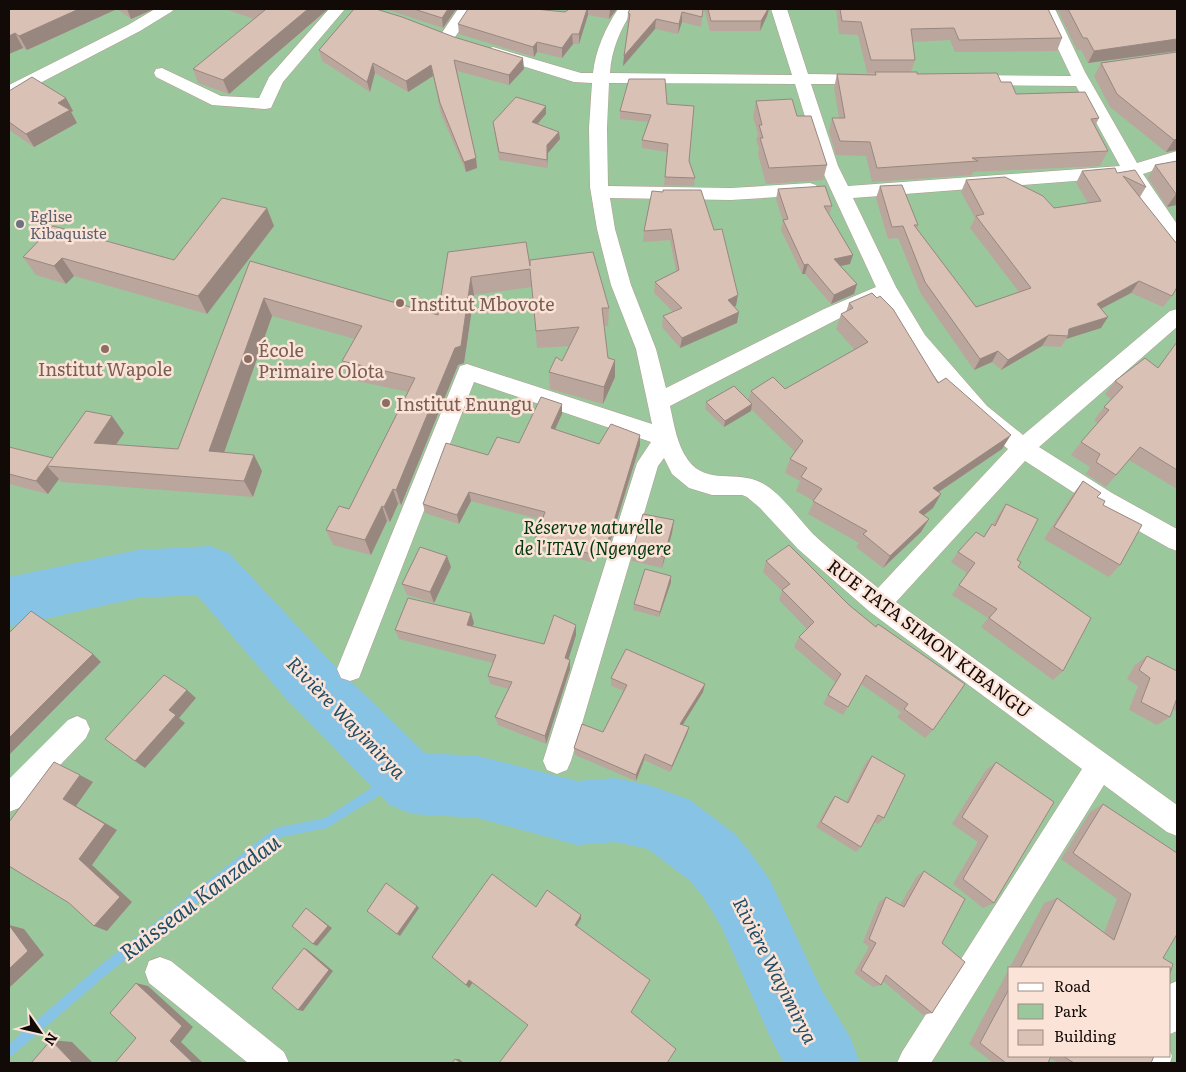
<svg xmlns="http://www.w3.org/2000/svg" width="1186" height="1072" font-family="Literata,serif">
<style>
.green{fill:#9bc79d;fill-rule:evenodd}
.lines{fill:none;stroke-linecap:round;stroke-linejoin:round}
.stream{fill:#86c3e4;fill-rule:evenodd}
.river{fill:#86c3e4;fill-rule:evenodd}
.street-casing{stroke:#b29b90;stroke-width:1}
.street{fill:#fff;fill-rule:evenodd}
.wall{fill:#bba69d}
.shaded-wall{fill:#98877f}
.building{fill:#d9c1b6;stroke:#98877f}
.worship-dot{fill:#6b7280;stroke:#fce3d7;stroke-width:2}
.education-dot{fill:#8d6e63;stroke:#fce3d7;stroke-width:2}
.labels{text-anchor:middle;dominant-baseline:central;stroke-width:5;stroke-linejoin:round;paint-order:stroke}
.far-worship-label{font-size:15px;fill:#5b616d;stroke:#fce3d7;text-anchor:start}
.education-label{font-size:18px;fill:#785e54;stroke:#fce3d7;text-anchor:start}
.park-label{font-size:18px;font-style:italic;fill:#01360c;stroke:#fce3d7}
.street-label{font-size:18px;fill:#120a07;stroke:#fce3d7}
.water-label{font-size:19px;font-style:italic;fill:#1e4d65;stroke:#fce3d7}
.near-water-label{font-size:22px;font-style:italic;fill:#1e4d65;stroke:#fce3d7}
</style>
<rect width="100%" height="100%" fill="#fce3d7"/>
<path class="green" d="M9,9h1168v1054h-1168zM1010,968h160v88h-160z"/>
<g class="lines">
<path class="stream" d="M412,778l4,1 1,4 -1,4 -33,6 -56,35 -46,9 -176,139 -92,79 -4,2v-13l88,-76 178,-140 50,-10 52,-34z"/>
<path class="river" d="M210,546l19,7 101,108 95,92 53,3 99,25 38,-3 34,7 41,15 45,34 15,18 20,28 51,109 29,48 10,26h-76l-13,-24 -49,-111 -18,-30 -15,-18 -41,-31 -33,-7 -38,3 -99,-27 -66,-4 -22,-9 -102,-104 -91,-106 -60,3 -128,29v-50l128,-27z"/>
<g class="street-casing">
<g id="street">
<path d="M155,9h19l-3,3 -31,19 -125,65 -6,1v-12l119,-60z"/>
<path d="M329,9h16l-62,73 -12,26 -6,1 -53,-4 -56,-28 -2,-4 2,-4 6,-1 59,28 38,2 10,-21z"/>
<path d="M458,9h16l-21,31h-12l-2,-3z"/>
<path d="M618,9h16c-13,18 -23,42 -24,64l182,2 -21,-66h16l21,65 66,1 2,4 -2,4 -6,1h-57l27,82 10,20 272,-20 -44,-80 -107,-1 -6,-1 -2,-4 2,-4 6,-1 102,1 -32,-67h16l30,63 52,91 40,-12v12l-34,11 34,50v21l-7,-2 -43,-66 -274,21 43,89 29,48 62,71 36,29 147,-124 7,-2v18l-138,120 73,46 65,36v22l-8,-3 -73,-41 -71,-46 -129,141 281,203v31l-10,-4 -63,-47 -173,278h-34l5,-11 180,-283 -212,-157 -72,-63 -38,-41 -13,-11 -5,-2h-30l-23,-7 -17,-14 -8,-16 -6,8 -87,295 -4,9 -10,4 -10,-4 -4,-9 94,-298 14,-21 -177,-60 -115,296 -9,3 -9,-3 -4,-9 123,-303 7,-2 185,60 -16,-75 -25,-64 -14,-56 -7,-42 -1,-59 3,-45 -18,-1 -87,-27 -2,-3 2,-3 6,-2 88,26h12c2,-22 13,-46 25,-64zM609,83l186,1 25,82 56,121 -52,22 -158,79 -10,-39 -25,-64 -16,-56 -5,-31 121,2 79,-5 6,-2 3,-4 -3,-4 -6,-2 -79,5 -123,-2 -1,-58zM883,299l28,46 26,35 34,38 37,31 -130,139c-21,-18 -45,-35 -65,-54 -16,-17 -31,-40 -51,-51 -26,-14 -55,3 -74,-23 -11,-15 -14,-36 -18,-54l168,-87z"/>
<path d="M77,716l9,4 4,9 -4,9 -67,70 -10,4v-33l59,-59z"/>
<path d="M160,957l11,4 113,91 5,11h-41l-99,-80 -4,-11 4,-11z"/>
<path d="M1177,981v50l-7,3v-50z"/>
<path d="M1170,1051l2,5 -2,7h-32l2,-7h30z"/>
</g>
</g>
<use href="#street" class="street"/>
</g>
<g class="wall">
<path d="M9,9h145l-23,10 -14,-10 -90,41 -4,-2 -14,6z"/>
<path d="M225,9h103l-99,85 -31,-11 -5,-14 61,-50z"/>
<path d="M354,9l170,60 -15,16 -52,-14 19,87 1,10 -11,4 -25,-58 -8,-38 -25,16 -33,-19 -5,19 -48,-31 -3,-11z"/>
<path d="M386,9h70l-13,19z"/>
<path d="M569,9h48l-8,10 -21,-4 -9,29h-6l-11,14 -25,-6 -3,5 -75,-23 -1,-10 107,-12z"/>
<path d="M703,9l-2,18 -19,-5 -4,12 -23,-5 -32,37 5,-43h-1l1,-10z"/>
<path d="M704,9h65l-2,7 -7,15h-50z"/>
<path d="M836,9h212l14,29 -5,13 -102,1 -5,-12 -38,2 3,18 -4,12 6,2 84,8 15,12 83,24 -4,8 13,25 -8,15 -127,6 -1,3 -100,7 -6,-26 -30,-1 -7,-23 3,-14h7l-5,-30 3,-14 37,1 1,-2h-8l-9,-38 -19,-1z"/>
<path d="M1057,9h120v42l-89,12 -7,-13h-4z"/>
<path d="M1177,52v98l-11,2 -56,-45 -16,-31 7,-13z"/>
<path d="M9,91l57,7 7,13 -2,1 6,11 -43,24 -25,-17z"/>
<path d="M756,101l41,15 30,49 -4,15 -57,4 -8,-30 1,-6 -3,-8 2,-6 -5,-17z"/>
<path d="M667,104l22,57 6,17 -1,8 -30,-1 3,-33 -25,-4v-8l6,-18 -28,-3v-8z"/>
<path d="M546,114l-8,10 22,15 -12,14 -1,15 -48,-8 -6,-38z"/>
<path d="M1177,161v44l-10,2 -19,-29 7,-13z"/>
<path d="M1082,171l35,2 29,14 -6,10 32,99 -9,11 -32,-14 -30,16v19l-35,11 -5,8 -19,-1 -41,24 -9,-8 -18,8 -53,-76 -23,-56 -10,1 -12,-41 4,-12 38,39 -1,4 59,78 43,-15 -49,-64 5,-10 -14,-26 5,-12 88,28 34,-5 -12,-20z"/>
<path d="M778,189l54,17 -3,9 21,49 -9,2 16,18 -3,10 -23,10 -26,-30h-3l-21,-44 2,-9 -7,-22z"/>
<path d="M652,191l84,115h-2l3,17 -57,25 -18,-21 1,-11 10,-4 -19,-19 1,-11 21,-11 -6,-31 -27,2 1,-11z"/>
<path d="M274,226l-67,88 -133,-38 -8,8 -30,-9 -13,-18 151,3z"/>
<path d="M448,252l82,14 79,42 -1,18h-4l4,32 7,19 -12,27 -53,-15 -1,-17 13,-11 8,-15 -33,2 -5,-61 -58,8 -10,68 -6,2 -57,140 -3,-1 -8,18 -3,-1 -16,34 -38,-10 -7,-15 23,-21 59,-117 -60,-13 -6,-18 13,-22 -83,-23 -48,136 38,19 -9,26 -192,-15 -2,-3 -11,15 -39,-10v-37l44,11 71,-25 -8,12 62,4 72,-188 188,54z"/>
<path d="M849,303l89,80 64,66 -63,43 2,2 -8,14 -9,7 -3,17 -38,36 -27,-21 3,-4 -51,-29 6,-13 -18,-10 4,-10 -15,-8 5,-14 5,-7 -44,-43v2l-27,16 -19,-18 1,-7 42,-2 3,-9 34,-2 70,-39 -19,-21 5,-15 5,-2z"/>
<path d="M1177,342v147l-48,-29 -23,27 -20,-13 4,-7 -19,-12 10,-13 17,-19 -4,-3 10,-13 7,-8 -6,-5 10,-13 43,-13z"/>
<path d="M562,414l-7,16 44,14 41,-9v10l-34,110 -10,-1 -5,8 -55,-14 -1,-9 7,-19 -71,-19 -12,23 -34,-11 -2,-9 65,-49 31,-12z"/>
<path d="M1083,481l20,24 17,60 -11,12 -65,-38 29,-45z"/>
<path d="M1006,504l11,56 1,7 45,104 -10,9 -72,-53 7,-9 -36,-23 15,-22 -16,-11 7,-10 25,-15 9,-13 1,1 5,-10z"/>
<path d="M674,520l-2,13 -10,35 -30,-7 1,-12z"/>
<path d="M789,545l144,185 -8,8 -28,-21 4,-5 -40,-28 -18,31 -20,-11 12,-22 -41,-35 5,-10 8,-8 -28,-29 3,-9 -19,-19 3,-11z"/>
<path d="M451,567l-17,36 -27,-8 -5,-11z"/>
<path d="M671,576v6l-12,35 -26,-7 1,-6z"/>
<path d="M474,623l-2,3 72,18 32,-19v10l-8,24 2,10 -24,75 -48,-19 -3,-8 14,-28 -19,-5 -2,-8 5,-13 -94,-24 -4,-9z"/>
<path d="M1147,656l30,15v41l-4,-3 -3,8 -13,8 -28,-15 9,-24 -11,-7 8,-14z"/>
<path d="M611,678l94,6 -2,8 -21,33 7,2 -2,7 -17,38 -26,-12 -8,21 -61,-26 -1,-7 29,-16 21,-41 -13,-5z"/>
<path d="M872,756l12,62 -6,6 -4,-2 -13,25 -5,5 -40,-25 14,-25 5,-6 11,6 20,-40z"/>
<path d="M996,762l-2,141 -11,5 -30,-24 25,-42 -26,-18 34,-54z"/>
<path d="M1103,804l60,154 7,10h-160v88h144l-3,7h-93l-8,-5 -2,5h-55l-24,-19 75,-141 13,-5 47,35 13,-34 -56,-40 29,-47z"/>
<path d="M924,871l18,72 -10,70 -9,2 -40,-34 -2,4 -8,2 -19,-14 15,-26 -6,-5 16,-40 7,-5 14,8 17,-29z"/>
</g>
<g class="shaded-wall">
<path d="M79,9h38l-90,41 -8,-14z"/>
<path d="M127,9h27l-23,10z"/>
<path d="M308,9h20l-99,85 -6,-14z"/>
<path d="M448,9h8l-13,19 -1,-10z"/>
<path d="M587,9h1v6l-9,29v-10z"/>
<path d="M610,9h7l-8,10 1,-9z"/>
<path d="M768,9h1l-2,7 -7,15 1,-10z"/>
<path d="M682,12v10l-4,12 1,-10z"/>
<path d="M656,19l-1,10 -32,37 1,-10z"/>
<path d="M15,33l8,15 -14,6v-18z"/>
<path d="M572,34l1,10 -11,14v-10z"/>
<path d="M1177,39v12l-89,12 6,-12z"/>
<path d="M537,42v10l-3,5 -1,-10z"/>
<path d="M523,58l1,11 -15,16v-10z"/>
<path d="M373,63l2,10 -5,19 -3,-10z"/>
<path d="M431,65l2,11 -25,16 -2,-11z"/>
<path d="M66,98l7,13 -2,1 6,11 -43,24 -8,-13 32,-31z"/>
<path d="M546,106v8l-14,16v-8z"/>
<path d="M559,132l1,7 -12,14 -1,15v-23z"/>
<path d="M1177,139v11l-11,2 8,-12z"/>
<path d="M476,158l1,10 -11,4 -2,-10z"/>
<path d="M1176,194h1v11l-10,2z"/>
<path d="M267,208l7,18 -67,88 -9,-18z"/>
<path d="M853,255l-3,9 -19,4 3,-9z"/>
<path d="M62,258l12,18 -8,8 -12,-18z"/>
<path d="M808,264l-3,10h-3l2,-9z"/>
<path d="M471,277l3,18 -10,68 -6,2 -57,140 -5,-15z"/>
<path d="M1139,281l-8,12 -42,22 8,-11z"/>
<path d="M857,284l-3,10 -23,10 3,-9z"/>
<path d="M738,295l-2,11 -9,4 1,-10z"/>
<path d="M264,298l8,18 -53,151 -10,-16z"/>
<path d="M739,312l-2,11 -57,25 2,-10z"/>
<path d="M1108,317l-7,11 -35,11 2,-3 1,-7z"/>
<path d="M1049,335l-7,11 -41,24 7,-10z"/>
<path d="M998,351l-6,11 -18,8 6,-11z"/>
<path d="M615,360v17l-12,27 1,-17z"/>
<path d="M562,404v10l-11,24v-10z"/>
<path d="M752,404l-1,7 -27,16 1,-6z"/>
<path d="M112,416l12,17 -18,26 -12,-16z"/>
<path d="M640,435v10l-34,110v-8z"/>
<path d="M1011,435l-9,14 -77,52 8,-13z"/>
<path d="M254,455l8,16 -9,26 -9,-16z"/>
<path d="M47,466l12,13 -11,15 -12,-13z"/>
<path d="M393,489l5,15 -8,18 -6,-15z"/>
<path d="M469,492l2,9 -12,23 -2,-9z"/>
<path d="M941,494l-8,14 -22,17 8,-13z"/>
<path d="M382,506l5,15 -16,34 -6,-15z"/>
<path d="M929,519l-8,13 -38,36 7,-12z"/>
<path d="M674,520l-2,13 -10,35 2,-11z"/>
<path d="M596,546v8l-5,8v-8z"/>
<path d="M447,556l4,11 -17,36 -4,-11z"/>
<path d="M671,576v6l-12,35 1,-5z"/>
<path d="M471,613l3,10 -5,11 -2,-9z"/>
<path d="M576,625v10l-10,32 -1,-9z"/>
<path d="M93,654l8,8 -92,93v-17z"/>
<path d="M570,660v9l-24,75 -1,-8z"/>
<path d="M705,684l-2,8 -24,39 1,-7z"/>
<path d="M187,690l9,8 -17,20 6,5 -40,45 -10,-7 34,-51z"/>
<path d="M689,727l-2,7 -17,38 2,-6z"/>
<path d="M645,754l-1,6 -8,21v-6z"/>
<path d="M80,775l13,7 -17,24 41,24 -25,35 40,37 -25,29 -13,-5 -31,-127z"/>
<path d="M417,906l2,2 -19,28 -3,-2z"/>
<path d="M306,908l26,20 -15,18 -4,-2z"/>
<path d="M581,915v4l-6,10v-4z"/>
<path d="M9,925l15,4 20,26 -35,33z"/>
<path d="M304,948l4,2 25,21 -30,40 -5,-1z"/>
<path d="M469,980l4,2 -4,6 -3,-3z"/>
<path d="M136,983l12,3 45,41 -12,15 22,21h-10l-23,-22z"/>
<path d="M51,1040l21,2 21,21h-20z"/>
<path d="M455,1059h4l5,4h-3z"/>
</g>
<g class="building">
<path d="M9,9h70l-60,27 -4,-3 -6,3z"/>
<path d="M261,9h47l-85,71 -30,-11 72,-59z"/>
<path d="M354,9h22l26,8 52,20 69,21 -14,17 -55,-15 22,98 -12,4 -24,-59 -9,-38 -25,16 -33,-18 -6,19 -48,-32z"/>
<path d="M414,9h34l-6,9z"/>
<path d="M468,9h67l30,3 4,-3h18l-8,25h-7l-10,14 -25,-6 -4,5 -75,-23z"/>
<path d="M630,9h73l-1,8 -20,-5 -3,12 -23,-5 -32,37 6,-42 -2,-1z"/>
<path d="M708,9h60l-7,12h-50z"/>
<path d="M840,9h208l14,29 -103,2 -5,-12 -43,1 4,31h-44l-10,-38 -19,-1z"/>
<path d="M1068,9h109v30l-83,12 -7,-13h-4z"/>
<path d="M1177,52v87l-3,1 -57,-46 -16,-31z"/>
<path d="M875,72h42v2l80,-1 4,9h10l5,12 69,-2 14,26 -8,1 17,32 -136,7 6,3 -101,7 -7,-26 -30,-1 -8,-23h13l-8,-44 39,1z"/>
<path d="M32,77l34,21 -8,5 12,7 -44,24 -17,-12v-31z"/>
<path d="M629,79h36l2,25 27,2 -5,55 6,17 -30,-1 3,-33 -26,-4 9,-25 -31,-4z"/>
<path d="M516,97l30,9 -14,16 27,10 -12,13v15l-48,-8 -6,-30z"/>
<path d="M792,99l5,17h14l16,49 -58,3 -9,-30h3l-4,-13h3l-6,-24z"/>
<path d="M1177,161v33h-1l-21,-29z"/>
<path d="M1115,168l2,5 18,-3 11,17 -23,-11 54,68v43l-5,9 -33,-15 -42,23 11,13 -39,12 -1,7 -19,-1 -41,25 -10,-9 -18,8 -55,-77 -22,-56 -11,1 -12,-41 22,-1 16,40h-4l62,82 55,-19 -55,-72 8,-2 -18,-34 39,-3 38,19 11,12 47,-7 -19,-30z"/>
<path d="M825,186l7,20h-8l29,49 -19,4 23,25 -23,11 -26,-31 -4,1 -21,-45 5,-1 -10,-30z"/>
<path d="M663,190h38l13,40 8,-1 16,66 -10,5 11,12 -57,26 -19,-22 19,-8 -27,-26 24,-12 -8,-41 -27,2 8,-40 11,1z"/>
<path d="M222,198l45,10 -69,88 -136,-38 -8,8 -31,-9 30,-31 121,34z"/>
<path d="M526,242l4,24v-6l63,-8 16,56h-7l6,50 7,2 -11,27 -55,-15 7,-15 6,4 17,-34 -43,4 -6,-62 -59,8 -10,69 -6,2 -59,142 -3,-1 -9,18 -2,-1 -17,34 -39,-10 13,-24 10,3 66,-131 -73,-17 20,-35 -98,-28 -55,153 45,4 -10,26 -197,-15 39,-55 26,5 -18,27 84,6 72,-188 188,54 10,-63z"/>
<path d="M872,293l5,5 3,-2 13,13 45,74 8,-5 65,57 -78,53 8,6 -22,18 10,7 -39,37 -27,-22 4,-3 -54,-30 9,-12 -21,-12 6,-9 -17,-9 13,-18 -52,-50 22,-14 12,12 83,-47 -27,-28 12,-6 -4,-5z"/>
<path d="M1177,342v128l-37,-23 -24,28 -20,-13 4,-8 -19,-12 28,-32 -5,-3 19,-20 -8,-6 30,-23 13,10z"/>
<path d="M734,386l18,18 -27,17 -19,-19z"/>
<path d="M541,397l21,7 -11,24 48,16 12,-20 29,11 -34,112 -10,-1 -5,8 -56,-15 10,-27 -76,-20 -12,23 -34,-11 23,-61 42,12 9,-18 22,6z"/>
<path d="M9,447l44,11 -17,23 -27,-7z"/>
<path d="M1083,481l18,12 -4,4 8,4 -2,4 39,20 -22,40 -66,-38z"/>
<path d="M1006,504l32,15 -21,41 4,2 -3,5 73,51 -28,53 -74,-53 8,-9 -38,-24 16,-22 -17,-11 18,-20 8,5 8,-13 3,2z"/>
<path d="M643,514l31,6 -10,37 -31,-8z"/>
<path d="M789,545l60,60 27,22 2,-3 87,60 -32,46 -29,-21 4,-5 -42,-29 -18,32 -20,-12 13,-21 -42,-37 15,-15 -32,-32 8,-6 -24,-23z"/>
<path d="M420,547l27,9 -17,36 -28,-8z"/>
<path d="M645,569l26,7 -11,36 -26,-8z"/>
<path d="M408,598l63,15 -4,12 77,19 10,-29 22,10 -11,33 5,2 -25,76 -50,-19 17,-35 -24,-6 8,-21 -101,-25z"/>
<path d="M31,611l62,43 -84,84v-105z"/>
<path d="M626,649l79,35 -25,40 9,3 -17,39 -27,-12 -9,21 -62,-27 8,-24 21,8 24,-47 -16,-7z"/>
<path d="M1147,656l30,15v27l-7,19 -29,-15 9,-24 -11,-8z"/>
<path d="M164,675l23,15 -18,20 7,5 -41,46 -30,-22z"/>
<path d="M872,756l33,19 -21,43 -6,-3 -17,32 -40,-25 14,-26 13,7z"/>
<path d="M54,762l26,13 -17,24 42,25 -26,35 41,38 -26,29 -25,-23 -60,-37v-44z"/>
<path d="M996,762l58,40 -60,101 -31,-24 25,-43 -26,-19z"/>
<path d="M1103,804l74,49v81l-14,24 10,6 -3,9v-5h-150l37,-70 57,42 17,-46 -58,-41z"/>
<path d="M924,871l41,28 -23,44 23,19 -33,51 -46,-38 -5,10 -20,-15 15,-27 -7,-4 17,-42 18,10z"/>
<path d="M492,874l44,33 11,-17 34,25 -6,10 75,55 -19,32 45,37 -9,14h-168l29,-38 -59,-45 -3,5 -34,-28z"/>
<path d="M386,883l31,23 -20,28 -30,-23z"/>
<path d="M306,908l22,18 -15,18 -21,-18z"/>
<path d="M9,925l19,26 -19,18z"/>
<path d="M304,948l25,22 -31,40 -26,-22z"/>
<path d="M136,983l46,43 -12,15 23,22h-78l21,-25 -26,-25z"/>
<path d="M1010,987v69h41l-3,7h-42l-26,-20z"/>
<path d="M51,1040l22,23h-42z"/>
<path d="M1063,1056h91l-3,7h-77z"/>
<path d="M455,1059l6,4h-9z"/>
</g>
<circle class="worship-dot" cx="20" cy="224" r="5"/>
<g class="education-dot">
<circle cx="400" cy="303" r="5"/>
<circle cx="105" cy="349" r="5"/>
<circle cx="248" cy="359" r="5"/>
<circle cx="386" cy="403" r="5"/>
</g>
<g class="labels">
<g class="far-worship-label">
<text x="30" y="215">Eglise<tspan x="30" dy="17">Kibaquiste</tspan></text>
</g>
<g class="education-label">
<text x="410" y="303">Institut Mbovote</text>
<text x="258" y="349">École<tspan x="258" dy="21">Primaire Olota</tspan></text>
<text x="105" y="368" text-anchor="middle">Institut Wapole</text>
<text x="396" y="403">Institut Enungu</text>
</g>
<g class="park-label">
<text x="593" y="526">Réserve naturelle<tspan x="593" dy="21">de l'ITAV (Ngengere</tspan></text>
</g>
<g class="street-label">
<text transform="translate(930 638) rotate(37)">RUE TATA SIMON KIBANGU</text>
</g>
<g class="water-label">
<text transform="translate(347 717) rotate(46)">Rivière Wayimirya</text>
<text transform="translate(776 970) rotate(63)">Rivière Wayimirya</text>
</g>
<g class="near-water-label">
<text transform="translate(199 896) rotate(-37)">Ruisseau Kanzadau</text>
</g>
</g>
<rect width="1186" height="1072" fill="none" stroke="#120a07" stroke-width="20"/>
<rect x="1008" y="967" width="162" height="90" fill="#fce3d7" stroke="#9e8c84"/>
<rect x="1018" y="983" width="25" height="8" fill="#ffffff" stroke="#9e8c84"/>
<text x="1054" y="992" font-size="15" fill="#120a07">Road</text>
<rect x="1018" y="1004" width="25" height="15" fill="#9bc79d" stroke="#9e8c84"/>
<text x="1054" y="1017" font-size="15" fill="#120a07">Park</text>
<rect x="1018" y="1030" width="25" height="15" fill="#d9c1b6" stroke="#9e8c84"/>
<text x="1054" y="1042" font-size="15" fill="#120a07">Building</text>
<g transform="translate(40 1032) rotate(124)" stroke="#fce3d7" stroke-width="4" paint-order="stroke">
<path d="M0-4L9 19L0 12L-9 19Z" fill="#120a07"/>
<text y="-8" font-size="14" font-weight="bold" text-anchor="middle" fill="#120a07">N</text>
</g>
</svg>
